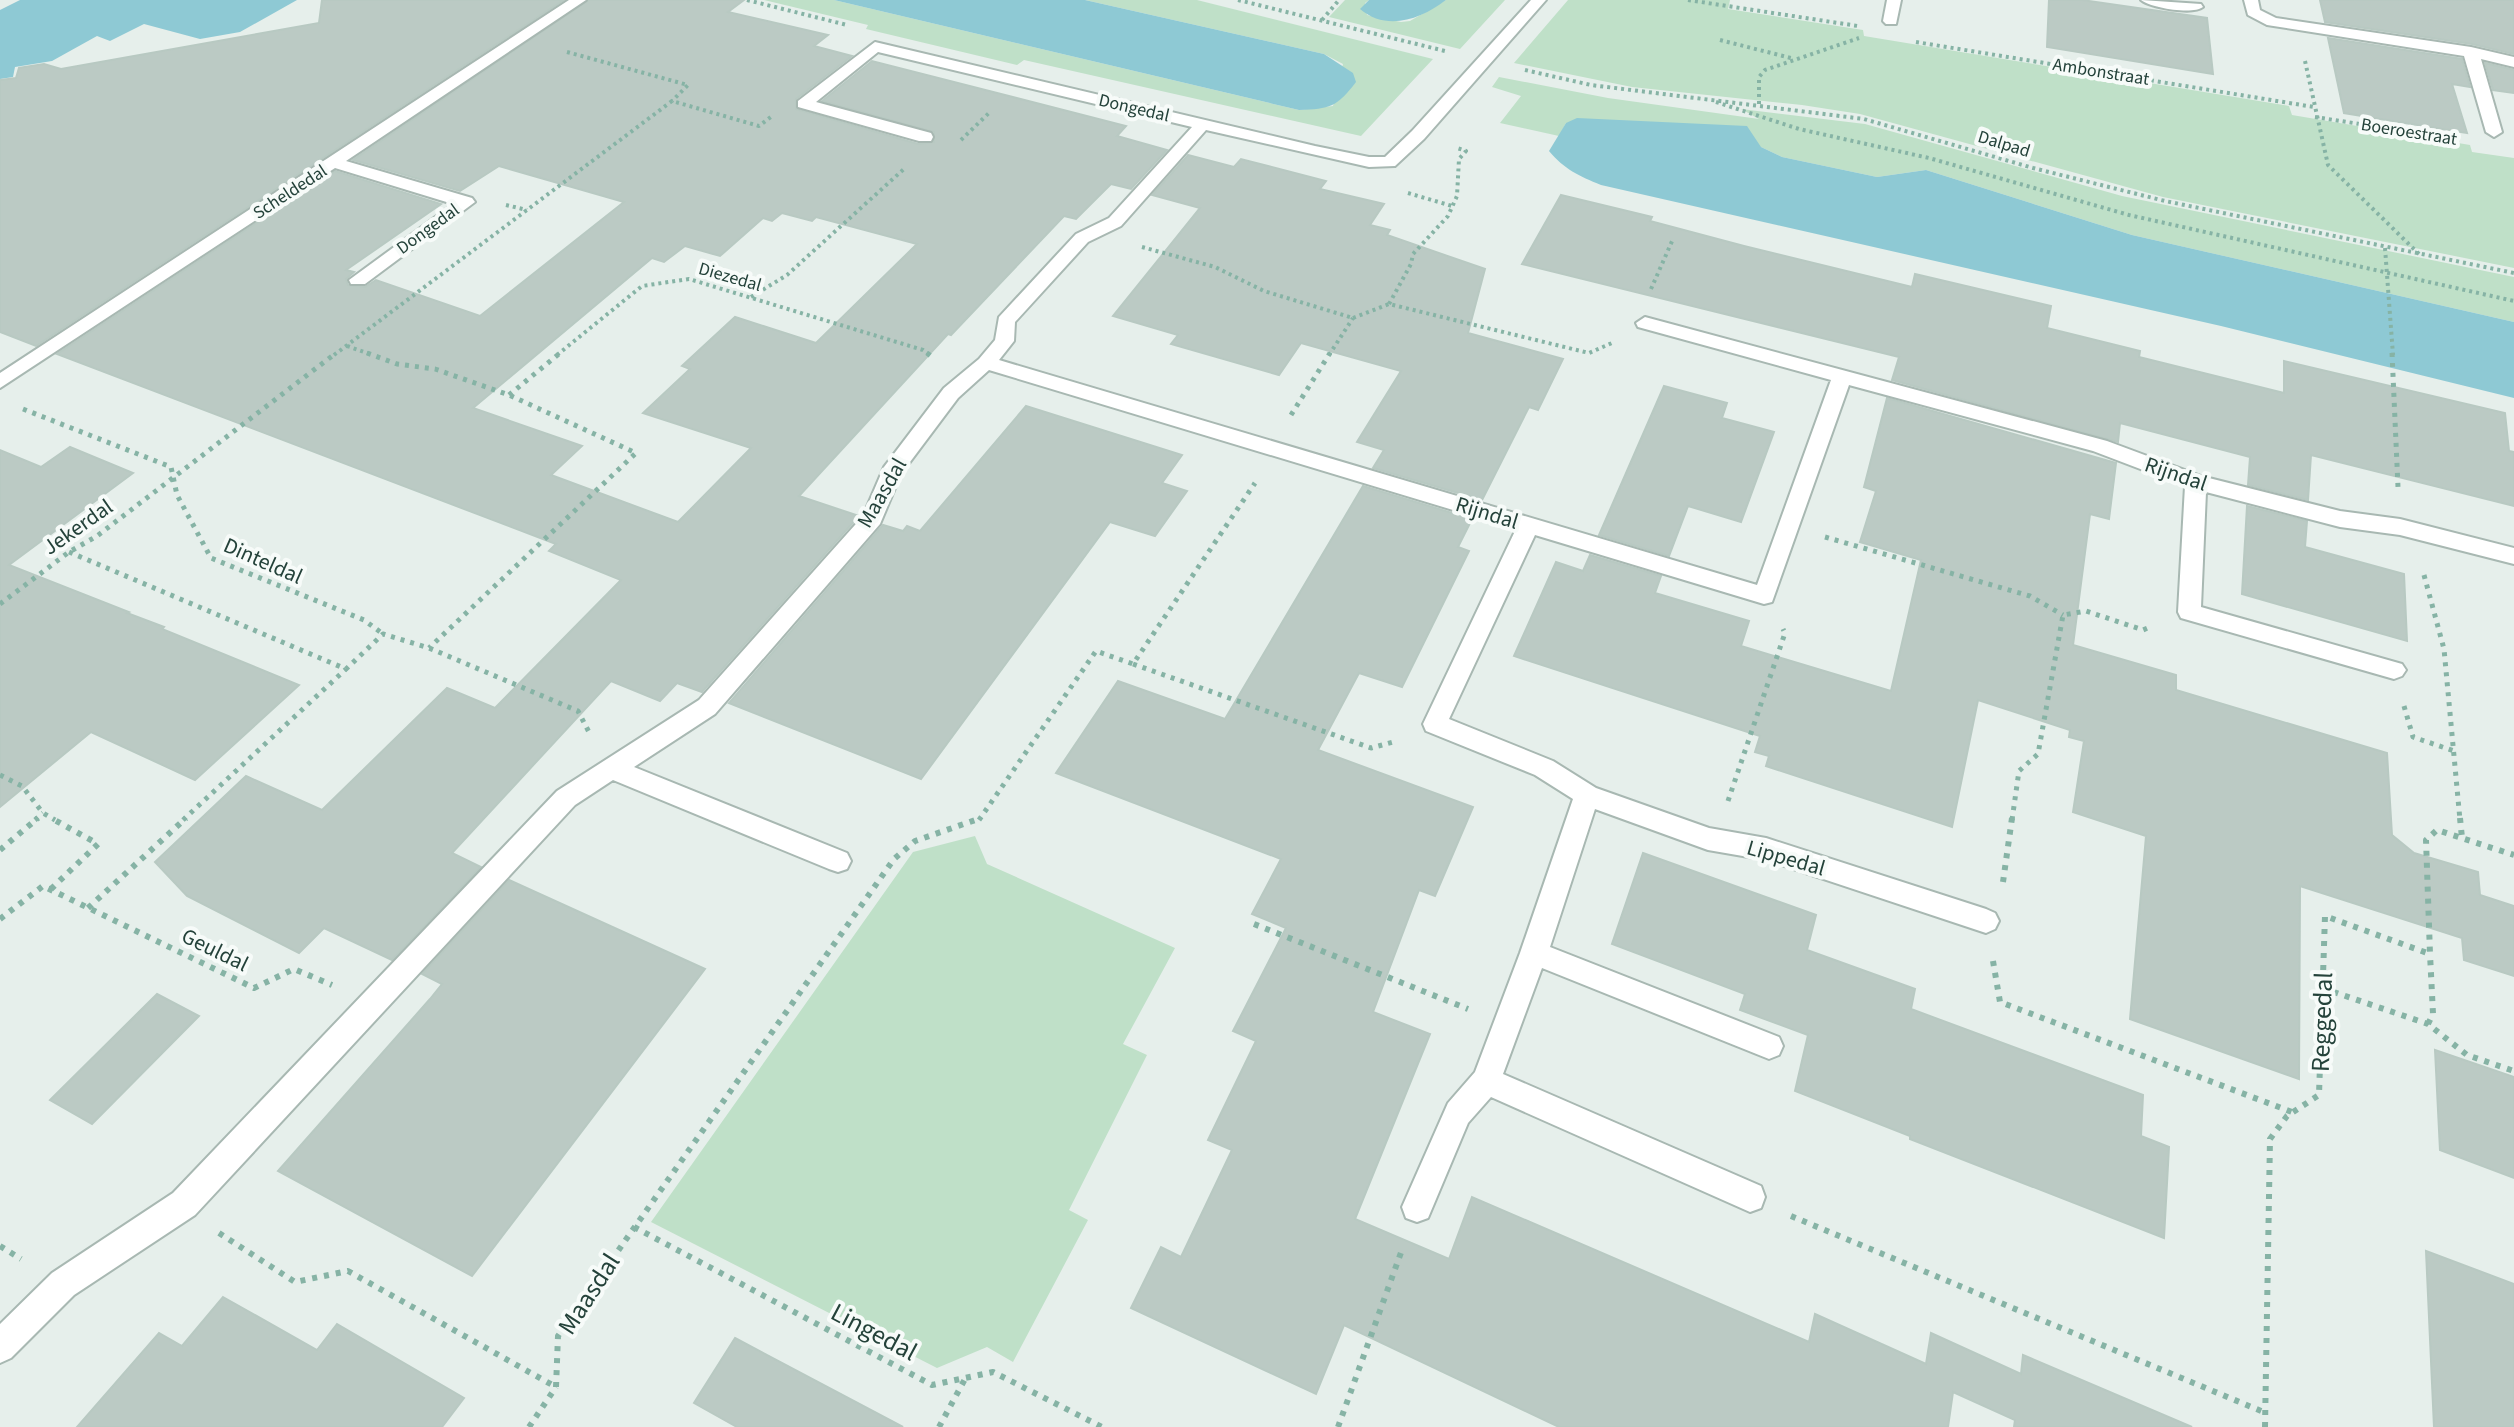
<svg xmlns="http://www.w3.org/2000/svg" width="2514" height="1427" font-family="'Source Sans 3',sans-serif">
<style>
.green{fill:#bfe0c8}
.water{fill:#8ec9d4}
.building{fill:#bbcac4;stroke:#b8c9c2;stroke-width:2;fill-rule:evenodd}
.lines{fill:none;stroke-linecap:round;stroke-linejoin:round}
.minor-casing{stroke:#a8b8b2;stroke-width:4}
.path-far2{stroke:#86b3a5;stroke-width:4;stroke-dasharray:3 4;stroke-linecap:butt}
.path-far1{stroke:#86b3a5;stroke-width:5;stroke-dasharray:4 6;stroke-linecap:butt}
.path{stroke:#86b3a5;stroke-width:6;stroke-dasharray:5 7;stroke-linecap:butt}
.minor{fill:#fff;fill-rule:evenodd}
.labels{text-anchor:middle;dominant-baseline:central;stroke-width:8;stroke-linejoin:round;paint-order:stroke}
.far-street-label{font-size:18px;fill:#24423a;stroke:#f7fbf9}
.street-label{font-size:22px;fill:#24423a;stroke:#f7fbf9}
.near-street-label{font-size:26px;fill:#24423a;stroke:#f7fbf9}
</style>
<rect width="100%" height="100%" fill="#e6efeb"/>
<g class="green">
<path d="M764,0h70l465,110 34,-4 10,-42 -19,-10 -239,-54h112l236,59 -72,77 -337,-76 -7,5 -151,-36 2,-4z"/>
<path d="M1345,0h24l-4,3 2,12 34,7 9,-1 36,-21h59l-45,49 -131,-32z"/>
<path d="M1568,0h162l-2,9 135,21 1,6 425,70 3,9 178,30 2,7 42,6v110l-351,-71 -303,-83 -58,-9 -170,-18 -118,-24z"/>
<path d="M1499,77l109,21 151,21 -18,-10 124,15 257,72 392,81v45l-382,-87 -206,-65 -49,7 -95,-20 -21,-10 -195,-24 -7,13 -59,-13 21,-27 -29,-9z"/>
<path d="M975,836l12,28 188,84 -52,96 24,11 -78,155 19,10 -75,142 -26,-15 -50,21 -286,-146 262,-370z"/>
</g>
<g class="water">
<path d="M20,0h277l-57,32 -40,7 -56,-15 -34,17 -13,-5 -45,25 -37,6 -2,10 -13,2v-69z"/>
<path d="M834,0h251l239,54 29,19 3,9c-19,25 -26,27 -57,28z"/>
<path d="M1369,0h77c-25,19 -59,32 -86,9z"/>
<path d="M1577,118l170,8 14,21 21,10 95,20 49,-7 206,65 382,87v76l-293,-72 -620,-141c-22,-9 -37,-16 -52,-34l17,-28z"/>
</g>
<g class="building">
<path d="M322,0h242l-528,346 -36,-14v-252l16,-2 3,-10 25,-4 17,5 258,-46z"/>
<path d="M589,0h155l-16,12 100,23 -14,11 38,10 -56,43v10l122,35 16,-2v-10l-112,-31 50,-40 254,65 -9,10 50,14 -36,39 -20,-5 -35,35 -12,-3 -113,119 -3,-1 -149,162 60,20 -157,176 -25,-9 -17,18 -49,-20 -159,172 29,14 -89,93 -68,-32 -25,25 -112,-57 -32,-34 91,-86 76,34 125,-122 48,20 126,-128 -72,-29 7,-7 -499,-190 278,-183 106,33 -95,66 8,2 -8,7 2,6 17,2 11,-7 104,36 144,-114 -125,-36 -39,25 -107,-31zM782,213l30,8 4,-4 101,27 -101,99 -81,-26 -53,49 8,3 -47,44 108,35 -73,74 -127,-47 31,-29 -109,-38 179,-150 12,4 21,-16 35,10 43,-38 9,3z"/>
<path d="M2049,0h33l125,18 6,56 -166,-27z"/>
<path d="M2320,0h194v54l-42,-10 -147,-22z"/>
<path d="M2328,38l134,21 8,28 -18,-3 15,49 -123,-20z"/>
<path d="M2485,63l29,7v23l-21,-3z"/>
<path d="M1188,155l46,12 7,-8 27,7 58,15 -6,8 64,15 -14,21 20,5 -3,5 98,34 -17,64 95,26 -25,51 -9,-3 -47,93 -109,-32 11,-18 -27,-8 44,-71 -100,-28 -22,32 -108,-31 7,-9 -65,-19 87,-108 -48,-13z"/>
<path d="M1561,195l91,22 -2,4 94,25 168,41 3,-13 136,32 -4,22 93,23 -1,6 145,36v-32l221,52 4,38 5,1v54l-203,-51 -3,45 -60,-15 2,-28 -130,-34 -2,19 -226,-62 7,-23 -377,-93z"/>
<path d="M1664,386l63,17 -5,15 52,14 -33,90 -53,-16 -19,50 -70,-21z"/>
<path d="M1887,398l229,65 -7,56 -19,-5 -17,131 103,30v15l211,63 5,82 22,18 64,19 2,23 34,11v70l-50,-16 -2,-22 -162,-52 -1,193 -169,-60 16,-183 -73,-24 11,-71 -15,-4 1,-7 -92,-30 -26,127 -186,-61 3,-10 -14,-4 5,-16 -246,-80 42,-94 27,9 7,-16 71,21 -6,17 94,28 -8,25 150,45 30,-131 -61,-18 16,-51 -12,-4z"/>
<path d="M1026,406l156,49 -20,28 25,8 -32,45 -45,-14 -189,257 -192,-76 154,-178 20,6 4,-5 13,5z"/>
<path d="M70,447l63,26 -124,92 120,47 -2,1 37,14 -2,2 137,56 -104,95 -104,-48 -91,75v-357l41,17z"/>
<path d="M1363,486l109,33 -14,28 11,4 -67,136 -43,-14 -41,77 155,57 -38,89 -16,-6 -46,122 57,22 -75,185 94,40 23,-62 337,145 6,-28 111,50 5,-31 90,41 2,-19 169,72h-178l1,-7 -62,-28 -5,35h-389l-215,-102 -28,69 -185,-86 30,-61 20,10 51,-107 -24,-10 48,-99 -23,-10 53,-103 -34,-14 29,-55 -225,-86 62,-92 107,38z"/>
<path d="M2247,506l60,15 -2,26 99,27 3,67 -165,-47z"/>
<path d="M1643,853l173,62 -9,35 108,39 -4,20 232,86 -2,41 28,11 -5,91 -254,-99v-3l-115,-45 13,-56 -68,-25 5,-16 -133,-50z"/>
<path d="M509,880l196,89 -233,307 -194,-105 152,-172 12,-15 -20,-10z"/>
<path d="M157,994l42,22 -107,108 -42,-24z"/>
<path d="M2435,1050l79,27v101l-74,-28z"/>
<path d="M2426,1251l88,33v143h-80z"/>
<path d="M223,1297l94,53 20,-26 127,74 -22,29h-365l82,-94 23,13z"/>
<path d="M735,1338l168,89h-166l-43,-24z"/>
</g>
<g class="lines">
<g class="minor-casing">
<g id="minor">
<path d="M569,0h17l-240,161 126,37 3,4 -110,82h-14l-2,-4 104,-76 -118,-36 -335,220v-15z"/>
<path d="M1531,0h15l-122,139 -29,27 -26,1 -163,-37 -85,96 -33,16 -73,80 -1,19 -15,19 758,225 74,-205 -193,-53 -2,-4 9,-6 462,124 94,35 139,35 60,8 114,29v16l-114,-29 -60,-8 -134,-35 -5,115 201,57 4,6 -4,6 -8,3 -213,-61 -3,-6 7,-126 -92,-35 -244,-66 -77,217 -8,2 -229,-69 -86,184 104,42 43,27 113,40 57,10 220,71 9,4 4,8 -4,8 -9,4 -220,-73 -58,-10 -113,-41 -45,138 229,90 4,9 -4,9 -10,4 -227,-91 -39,106 258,112 4,11 -4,11 -11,4 -259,-115 -23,26 -40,95 -11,4 -11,-4 -4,-11 46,-104 27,-31 45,-119 53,-154 -38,-24 -109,-44 -3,-7 93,-195 -527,-159 -31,28 -57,76 -21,50 -165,190 -81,53 213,86 4,8 -4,8 -9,3 -9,-3 -216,-89 -38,25 -380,410 -121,80 -63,63 -11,5v-39l52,-51 121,-80 384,-402 142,-91 164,-184 21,-49 60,-79 35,-29 16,-19 4,-23 77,-83 33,-16 83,-91 -314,-75 -62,50 115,31 2,4 -2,4h-12l-121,-34v-6l77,-59 440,104 54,11h16l27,-26z"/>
<path d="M1887,0h14l-5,24h-10l-3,-3z"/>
<path d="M2141,0l60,4 2,3c-10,8 -52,1 -62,-7z"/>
<path d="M2244,0h14l2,10 16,8 195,29 43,10v10l-33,-8 21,73 -8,5 -8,-5 -22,-76 -197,-31 -19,-10z"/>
</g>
</g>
<g class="path-far2">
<path d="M747,0l100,25"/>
<path d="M1238,0l207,51"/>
<path d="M1688,0l170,26"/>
<path d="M1322,20l17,-20"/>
<path d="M1720,40l71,18"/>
<path d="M1916,42l398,65"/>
<path d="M567,52l121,33 -16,16"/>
<path d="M2305,61l23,104 91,89"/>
<path d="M1525,70l66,15 273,34 169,49 132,33 349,72"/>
<path d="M1716,102l83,27 130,29 200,57 385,86"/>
<path d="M1759,104v-27l6,-7 94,-32"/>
<path d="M2315,117l141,22"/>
<path d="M961,140l30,-29"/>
<path d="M1408,193l44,13"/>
<path d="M506,205l21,5"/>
<path d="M1142,247l73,20 49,24 89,27"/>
<path d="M2385,248l8,107"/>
<path d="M1651,289l22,-50"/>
<path d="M751,297l36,-22 118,-107"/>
<path d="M1389,304l22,-40 2,-10 35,-38 9,-20 2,-37 7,-8 -9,-3"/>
<path d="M1353,318l36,-14 200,49 23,-10"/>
<path d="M347,346l26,9"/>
<path d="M334,355l338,-254 87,25 13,-10"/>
<path d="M557,355l85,-69 47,-7 234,71 7,5"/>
<path d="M1329,355l24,-37"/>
</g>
<g class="path-far1">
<path d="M367,353l30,11 38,5 74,26 127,58 -207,195"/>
<path d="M927,353l5,4"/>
<path d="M2392,353l6,134"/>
<path d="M509,395l51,-42"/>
<path d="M23,409l148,58 6,28 34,63 153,62 19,14"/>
<path d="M1291,415l39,-62"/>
<path d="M1825,537l205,59 33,19"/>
<path d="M69,552l277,117 37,-35 46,14 149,63 13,25"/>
<path d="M2424,575l20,74 16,171"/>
<path d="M0,604l69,-52 28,-16 239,-183"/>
<path d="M1133,664l238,84 26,-7"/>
<path d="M2404,706l9,31 41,14"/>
<path d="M0,775l22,11 21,27 12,7"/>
<path d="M1728,801l57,-168 -2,-4"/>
<path d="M35,820l8,-7"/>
<path d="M183,820l163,-151"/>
<path d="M979,820l117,-169 37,13 122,-181"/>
<path d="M2012,820l7,-49 19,-17 25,-139 23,-4 57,19 7,-3"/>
</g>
<g class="path">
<path d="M2460,818l2,20"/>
<path d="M0,850l38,-32"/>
<path d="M2003,882l9,-64"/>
<path d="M51,889l47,-45 -47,-26"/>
<path d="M88,908l98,-90"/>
<path d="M0,919l43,-33 211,102 40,-19 38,16"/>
<path d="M1254,924l214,85"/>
<path d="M1993,961l7,41 292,110"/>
<path d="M2322,988l106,36 39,31 47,16"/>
<path d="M2428,1024l5,-10 -3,-60"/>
<path d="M1791,1216l475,197"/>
<path d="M634,1227l298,158 61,-13 109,55"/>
<path d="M219,1233l76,49 53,-11 208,116"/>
<path d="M0,1246l21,13"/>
<path d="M556,1387l2,-51 336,-477 21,-18 66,-23"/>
<path d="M529,1427l27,-40"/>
<path d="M939,1427l26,-48"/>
<path d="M1338,1427l65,-180"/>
<path d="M2265,1427l5,-288 17,-23 32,-21 6,-179 105,38 -4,-114 11,-10 77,25"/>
</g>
<use href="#minor" class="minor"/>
</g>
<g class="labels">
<g class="far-street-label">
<text transform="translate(2101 72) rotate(9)">Ambonstraat</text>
<text transform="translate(1134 108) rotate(13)">Dongedal</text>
<text transform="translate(2409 132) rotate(9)">Boeroestraat</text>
<text transform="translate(2004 144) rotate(17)">Dalpad</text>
<text transform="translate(290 192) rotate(-33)">Scheldedal</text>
<text transform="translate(428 229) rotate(-36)">Dongedal</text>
<text transform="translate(730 277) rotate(16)">Diezedal</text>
</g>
<g class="street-label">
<text transform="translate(2176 474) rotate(19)">Rijndal</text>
<text transform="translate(882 493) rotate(-60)">Maasdal</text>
<text transform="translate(1487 513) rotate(17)">Rijndal</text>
<text transform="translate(78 527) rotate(-35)">Jekerdal</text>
<text transform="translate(263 561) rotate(24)">Dinteldal</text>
<text transform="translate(1786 858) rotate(16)">Lippedal</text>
<text transform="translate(215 950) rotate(26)">Geuldal</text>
</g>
<g class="near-street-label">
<text transform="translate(2322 1022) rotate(-88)">Reggedal</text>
<text transform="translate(589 1294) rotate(-57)">Maasdal</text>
<text transform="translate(874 1332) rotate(28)">Lingedal</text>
</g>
</g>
</svg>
